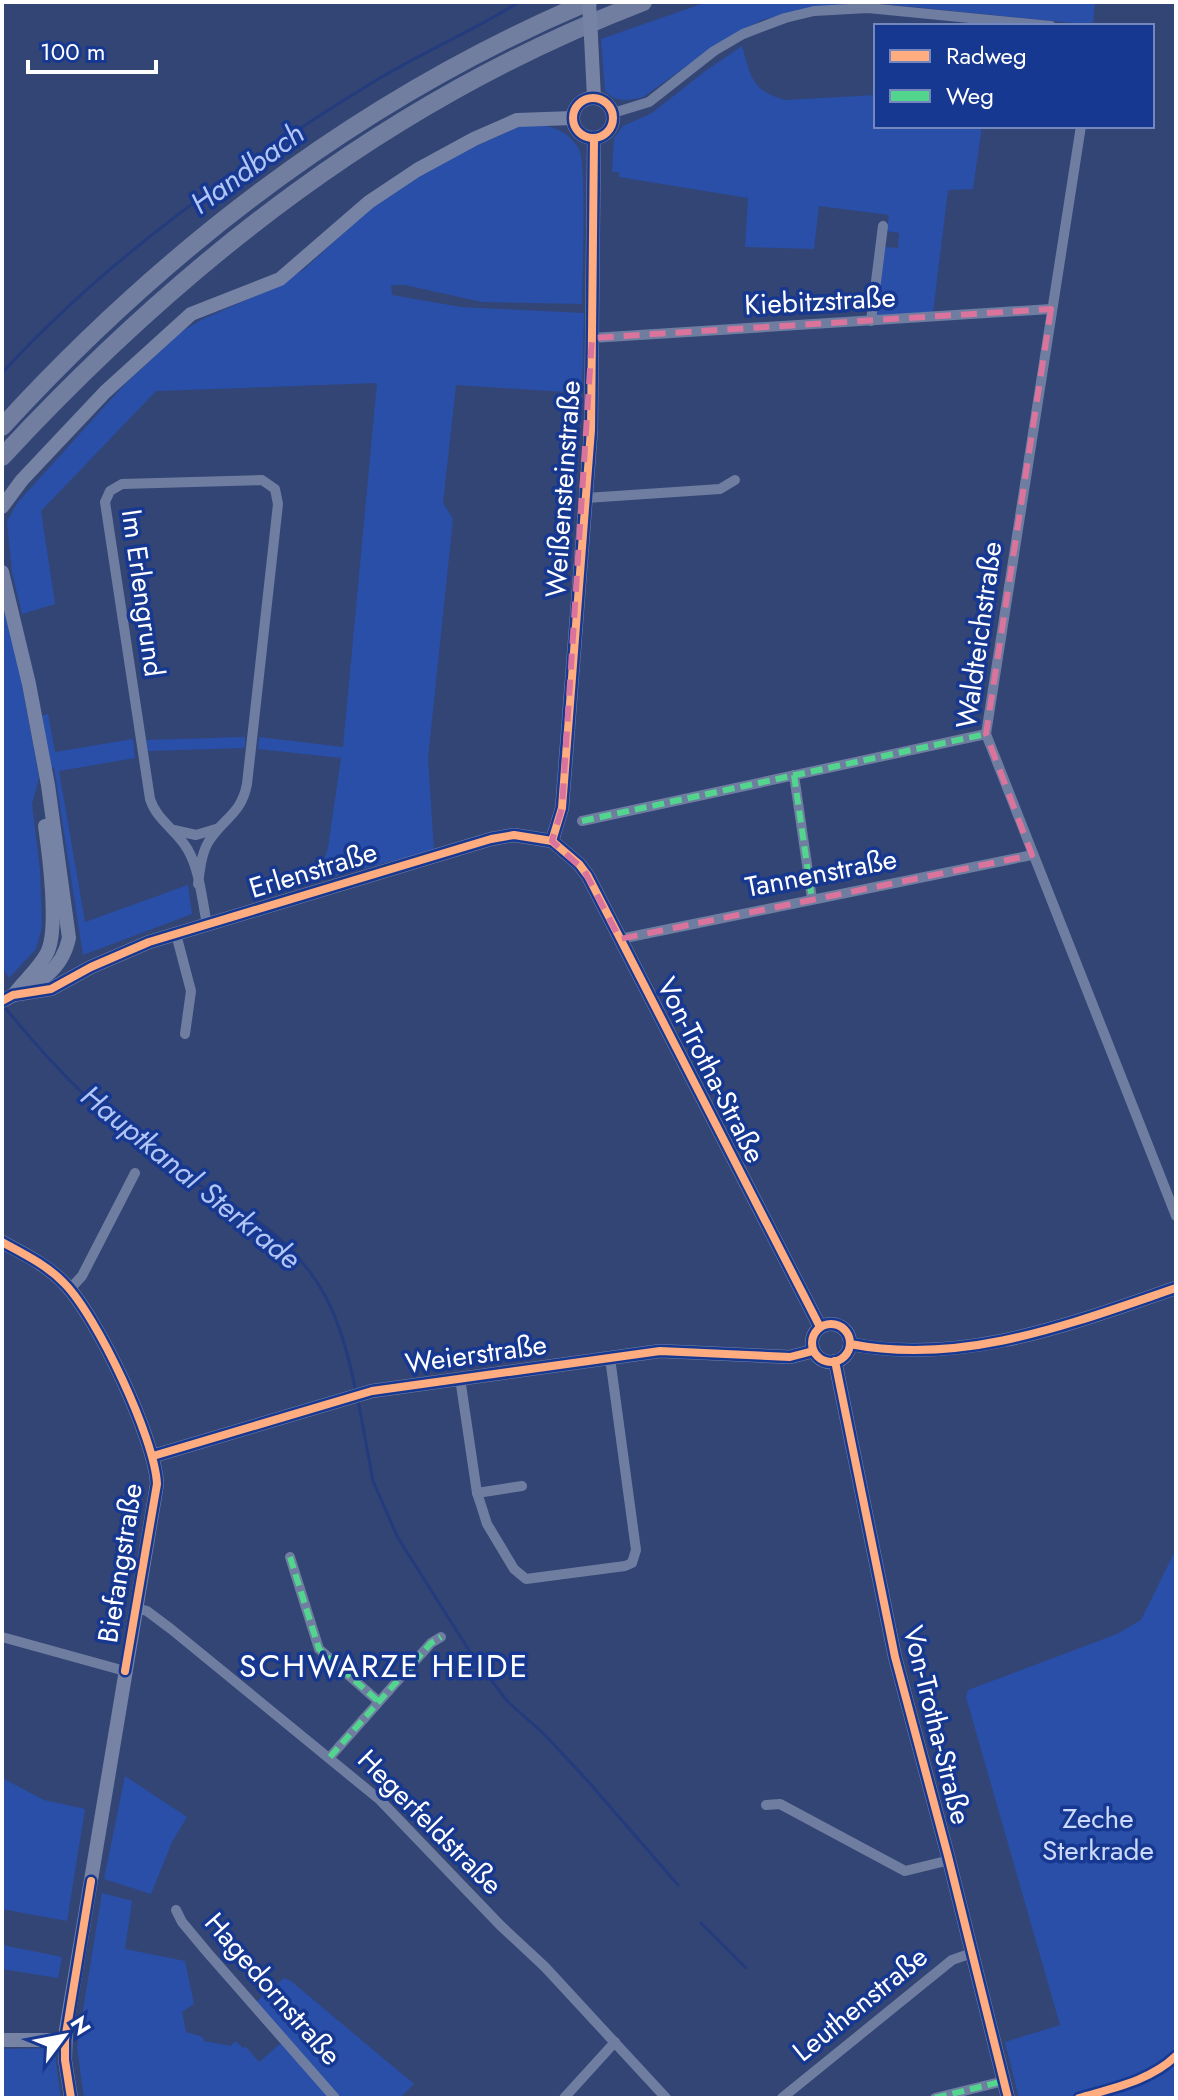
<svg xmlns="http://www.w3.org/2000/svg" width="1178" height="2100" font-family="Jost,sans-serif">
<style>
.green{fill:#2a4fa8}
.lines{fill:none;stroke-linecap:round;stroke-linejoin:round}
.stream{stroke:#243c7d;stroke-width:3}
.street{stroke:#6f7ea0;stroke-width:10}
.secondary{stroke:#7683a4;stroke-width:14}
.highway{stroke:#717ea0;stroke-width:18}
.secondary-bridge{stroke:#7683a4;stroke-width:14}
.quiet{stroke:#53d58f;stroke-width:6;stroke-dasharray:12 6;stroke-linecap:butt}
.cycleway-casing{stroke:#173891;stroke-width:13}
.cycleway{stroke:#ffac80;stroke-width:8}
.marked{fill:none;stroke:#da749d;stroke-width:6;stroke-dasharray:16 10;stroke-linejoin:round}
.labels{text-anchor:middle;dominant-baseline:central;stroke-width:7;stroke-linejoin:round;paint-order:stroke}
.street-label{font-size:28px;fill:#fff;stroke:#173891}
.park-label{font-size:28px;fill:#cbd9fb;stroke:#173891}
.water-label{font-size:30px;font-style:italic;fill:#b1c5f7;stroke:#173891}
.quarter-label{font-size:32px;letter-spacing:2px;fill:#fff;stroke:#173891}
</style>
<rect width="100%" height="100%" fill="#334575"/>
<g class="green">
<path d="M707,2h388l-2,23 -219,-22 -63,4 -49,13 -37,19 -82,58c-14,4 -29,5 -38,-6l-4,-52z"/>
<path d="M742,46c9,31 10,46 44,54l90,-5v31h106l-9,63 -25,1 -15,123 -53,5 -5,-4 10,-67 13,1 1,-15 -12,-2 2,-16 -70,-9 -5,43 -69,-2 3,-49 -129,-21v-5h-7l2,-34 9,-12 29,-13 52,-41z"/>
<path d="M525,124c22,1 41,3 54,25 8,14 3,130 3,155l-100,-2 -77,-17h-14l1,10 69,12 123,6 -2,80 -126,-8 -13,118 10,16 -25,239 6,92 -118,31 12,-33 13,-90 -83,-9 1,-12 84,10 34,-364 -221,8 -115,120 14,93 -33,10 -10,-42 -5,-51 11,-19 107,-118 56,-52 22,-13 66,-29 34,-20 66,-60 47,-33 31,-18z"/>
<path d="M2,603l15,54 22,121 -7,26 8,67 2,56 -6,22 -27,29 -7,-11z"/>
<path d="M48,714l7,38 78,-13 2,19 -76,13 26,151 103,-37 4,29 -109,41 -29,-187 -5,-3 -8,-49z"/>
<path d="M245,737v11l-97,3 -3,-11z"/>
<path d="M1176,1549v549h-157l-14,-56 55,-17 -94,-328 2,-7 149,-56 24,-14z"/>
<path d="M125,1776l62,41 -15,25 -21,52 -47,-15z"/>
<path d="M2,1778l42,22 41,9 -18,112 -65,-12z"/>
<path d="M102,1893l30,8 -7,48 60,12 9,43 -12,8 4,20 17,5 1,4 27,5 4,-5 8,7 3,-1 13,15 22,-19 48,55h-245l-7,-51z"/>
<path d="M2,1945l60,12 -4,21 -56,-9z"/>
<path d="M284,1978l7,3 123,103 -14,14h-60l-85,-95z"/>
<path d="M54,2048l7,50h-59v-49z"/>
</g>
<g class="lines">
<g class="stream">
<path d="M2,373c105,-115 246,-215 378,-295 45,-27 95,-48 139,-76"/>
<path d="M3,1005c48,60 102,115 165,160 28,20 60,35 88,55 64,45 86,98 100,173"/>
<path d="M358,1400l15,81 25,57 74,117 36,47 35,31 43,46 92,106"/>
<path d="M701,1923l45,45"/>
</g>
<g class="street">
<path d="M613,113l36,-11 65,-51 29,-17 42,-16 29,-7 54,-3 183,18"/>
<path d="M1081,126l-95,608 190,482"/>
<path d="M871,321l12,-95"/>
<path d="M592,338l459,-29"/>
<path d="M586,498l134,-9 15,-9"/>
<path d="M794,775l18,124"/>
<path d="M582,821l404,-87"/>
<path d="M174,830l22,5 20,-6"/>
<path d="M198,884c2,-14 3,-30 11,-43 15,-24 32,-26 38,-57l31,-280 -3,-15 -13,-9 -140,4 -12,7 -5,11 45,297c7,22 27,31 38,51 12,21 14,51 19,74"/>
<path d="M176,934l15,57 -6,43"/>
<path d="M620,939l412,-84"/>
<path d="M70,1289l12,-13 53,-103"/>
<path d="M460,1378l17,115 5,15 5,16 27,45 12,10 99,-13 7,-3 4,-13 -26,-192"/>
<path d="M477,1493l45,-7"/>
<path d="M290,1557l29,92 59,52"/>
<path d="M136,1608l11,3 24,18 209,171 120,125 45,42 121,131"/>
<path d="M2,1637l123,34"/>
<path d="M330,1757l101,-114 10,-6"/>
<path d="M766,1805l14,-1 125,67 45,-11"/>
<path d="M176,1910l6,12 25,30 128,146"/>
<path d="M564,2098l51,-56"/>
<path d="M782,2098l170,-138 20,-7"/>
<path d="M935,2098l69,-17"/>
</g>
<g class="secondary">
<path d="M591,37l3,61"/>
<circle cx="593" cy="118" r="20"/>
<path d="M2,507l20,-27 83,-88 86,-78 89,-35 89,-77 48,-32 57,-31 43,-19 56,-2"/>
<path d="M2,572l27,112 19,101 21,153c-8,37 -36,47 -67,63"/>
<path d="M552,841l10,-33 29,-378 3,-292"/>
<path d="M552,841l27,23 9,12 232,451"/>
<path d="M15,993c10,-13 25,-26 32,-40 12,-23 2,-99 -2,-127"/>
<path d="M13,995l38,-6 40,-22 58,-25 342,-103 23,-4 38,6"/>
<path d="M2,1242c22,12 45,23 62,41 33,33 91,156 93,201l-91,546 -1,30 6,38"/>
<circle cx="831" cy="1343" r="19"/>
<path d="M850,1344c113,22 220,-20 326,-56"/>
<path d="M835,1361l60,296 53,199 60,242"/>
<path d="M153,1456l219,-65 288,-40 130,6 23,-6"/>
<path d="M2,2040h63"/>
</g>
<g class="highway">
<path d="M2,427c165,-180 360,-329 586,-425"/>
<path d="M2,457c183,-197 388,-358 641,-455"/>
</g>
<path class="secondary-bridge" d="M589,2l2,35"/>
<g class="quiet">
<path d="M794,775l18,124"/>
<path d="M582,821l404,-87"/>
<path d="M290,1557l29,92 59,52"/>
<path d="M330,1757l101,-114 10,-6"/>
<path d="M935,2098l69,-17"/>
</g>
<g class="cycleway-casing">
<g id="cycleway">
<circle cx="593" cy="118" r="20"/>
<path d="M552,841l10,-33 29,-378 3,-292"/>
<path d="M552,841l27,23 9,12 232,451"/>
<path d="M2,1001l11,-6 38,-6 40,-22 58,-25 342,-103 23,-4 38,6"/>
<path d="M2,1242c22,12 45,23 62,41 33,33 91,156 93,201l-32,187"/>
<circle cx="831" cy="1343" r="19"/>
<path d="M850,1344c113,22 220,-20 326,-56"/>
<path d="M835,1361l60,296 53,199 60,242"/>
<path d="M153,1456l219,-65 288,-40 130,6 23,-6"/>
<path d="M71,2098l-6,-38v-20l26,-159"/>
<path d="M1079,2098c34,-10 71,-17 97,-42"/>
</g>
</g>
<use href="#cycleway" class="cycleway"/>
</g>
<path class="marked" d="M1051,309l-65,425 46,121 -412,84 -36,-69 -32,-29 10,-33 30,-470z"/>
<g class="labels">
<g class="street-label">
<text transform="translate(820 301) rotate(-3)">Kiebitzstraße</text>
<text transform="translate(563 489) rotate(-86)">Weißensteinstraße</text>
<text transform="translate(143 593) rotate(82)">Im Erlengrund</text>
<text transform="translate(979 635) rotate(-82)">Waldteichstraße</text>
<text transform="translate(313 870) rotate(-17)">Erlenstraße</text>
<text transform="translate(821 873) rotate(-11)">Tannenstraße</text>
<text transform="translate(711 1070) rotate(63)">Von-Trotha-Straße</text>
<text transform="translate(476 1354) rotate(-8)">Weierstraße</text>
<text transform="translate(120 1563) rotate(-81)">Biefangstraße</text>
<text transform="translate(937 1725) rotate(76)">Von-Trotha-Straße</text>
<text transform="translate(430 1822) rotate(45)">Hegerfeldstraße</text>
<text transform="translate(273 1989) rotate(49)">Hagedornstraße</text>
<text transform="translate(860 2004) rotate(-39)">Leuthenstraße</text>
</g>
<g class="park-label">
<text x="1098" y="1818">Zeche<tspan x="1098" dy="32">Sterkrade</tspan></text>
</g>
<g class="water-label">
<text transform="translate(247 168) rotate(-36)">Handbach</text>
<text transform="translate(191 1177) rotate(39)">Hauptkanal Sterkrade</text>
</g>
<g class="quarter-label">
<text x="384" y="1666">SCHWARZE HEIDE</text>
</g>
</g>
<rect width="1178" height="2100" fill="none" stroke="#ffffff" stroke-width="8"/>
<rect x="874" y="24" width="280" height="104" fill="#173891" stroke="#7488bd" stroke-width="2"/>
<rect x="890" y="50" width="40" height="12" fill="#ffac80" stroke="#7488bd" stroke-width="2"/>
<text x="946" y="64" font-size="24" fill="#ffffff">Radweg</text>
<rect x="890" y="90" width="40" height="12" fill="#53d58f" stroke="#7488bd" stroke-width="2"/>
<text x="946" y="104" font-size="24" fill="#ffffff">Weg</text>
<g transform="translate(64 2036) rotate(58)" stroke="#173891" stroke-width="6" paint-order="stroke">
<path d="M0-6L14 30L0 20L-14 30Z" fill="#ffffff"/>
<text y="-12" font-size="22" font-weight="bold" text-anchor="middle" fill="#ffffff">N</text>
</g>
<path d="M28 60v12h128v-12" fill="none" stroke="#ffffff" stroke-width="4"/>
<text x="40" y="60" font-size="24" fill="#ffffff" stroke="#173891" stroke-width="6" paint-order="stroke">100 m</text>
</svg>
